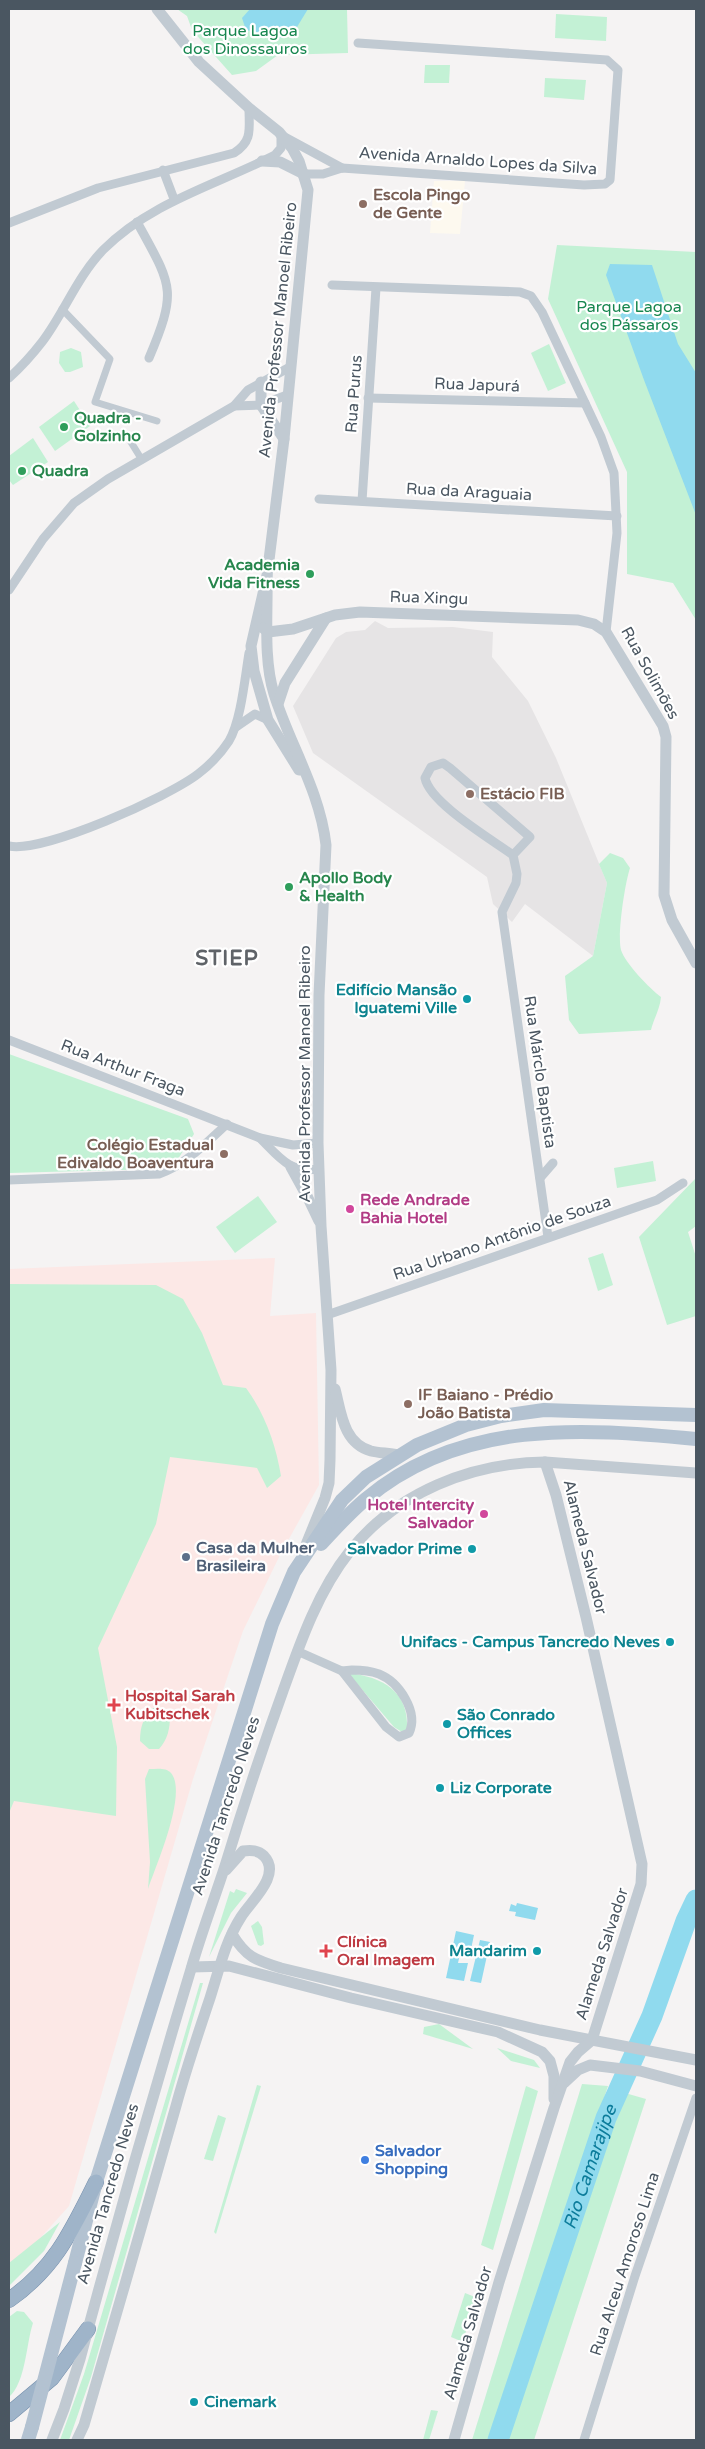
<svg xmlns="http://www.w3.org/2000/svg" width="705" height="2449" font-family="'Varela Round',sans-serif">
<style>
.commercial{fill:#fdf9ef}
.education{fill:#e6e4e5}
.medical{fill:#fce8e6}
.green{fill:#c3f1d5}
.water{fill:#90daee}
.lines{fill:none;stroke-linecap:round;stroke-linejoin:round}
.river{stroke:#90daee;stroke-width:21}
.trunk-casing{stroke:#7690ad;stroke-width:16}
.pedestrian{stroke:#c1cad2;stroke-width:7}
.minor{stroke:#c1cad2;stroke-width:9}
.tertiary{stroke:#c1cad2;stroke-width:11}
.primary{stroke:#b3c2d1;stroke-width:14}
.trunk{stroke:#9fb4c9;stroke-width:15}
.primary-bridge{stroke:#b3c2d1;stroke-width:14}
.education-dot{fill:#8d6e63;stroke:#fff;stroke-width:2}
.leisure-dot{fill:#2e9e5b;stroke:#fff;stroke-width:2}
.culture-dot{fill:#0f9aa8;stroke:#fff;stroke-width:2}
.hotel-dot{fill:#d1479c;stroke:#fff;stroke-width:2}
.service-dot{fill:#5c6f8a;stroke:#fff;stroke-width:2}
.health-dot{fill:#e0444e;stroke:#fff;stroke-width:2}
.shop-dot{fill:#3f7fe0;stroke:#fff;stroke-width:2}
.labels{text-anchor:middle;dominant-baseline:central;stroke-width:4.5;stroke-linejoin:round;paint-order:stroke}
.park-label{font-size:16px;fill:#17864f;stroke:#fff}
.street-label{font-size:16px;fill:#4a5661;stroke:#fff}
.education-label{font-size:16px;font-weight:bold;fill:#785e54;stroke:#fff;text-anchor:start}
.leisure-label{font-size:16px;font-weight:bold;fill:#27864d;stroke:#fff;text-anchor:start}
.culture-label{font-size:16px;font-weight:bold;fill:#0d838f;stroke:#fff;text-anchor:end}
.hotel-label{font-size:16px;font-weight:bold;fill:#b23c85;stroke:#fff;text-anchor:start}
.service-label{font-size:16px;font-weight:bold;fill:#4e5e75;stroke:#fff;text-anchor:start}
.health-label{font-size:16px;font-weight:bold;fill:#be3a42;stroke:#fff;text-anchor:start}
.shop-label{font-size:16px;font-weight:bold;fill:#366cbe;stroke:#fff;text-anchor:start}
.water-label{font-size:18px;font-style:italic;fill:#0c7c9b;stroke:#fff}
.district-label{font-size:21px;font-weight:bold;letter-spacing:1px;fill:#5f6368;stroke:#fff}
</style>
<rect width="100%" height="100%" fill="#f5f3f3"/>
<path class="commercial" d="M434,181h31l-5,53 -30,-1z"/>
<path class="education" d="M375,621l13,7 65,-1 40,5 -1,25 36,44 28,57 51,125 -14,73 -68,-52 -13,18 -19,-18 -6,-27 -174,-124 -20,-47 43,-68 10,-6 19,-2z"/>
<path class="medical" d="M275,1258l-5,58 46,-3 3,172 -39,70 -37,76 -50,148 -124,427 -60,67v-1004z"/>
<g class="green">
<path d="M177,9h170l1,44 -70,2 -22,16 -24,4 -40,-45 -5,-14z"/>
<path d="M556,14l51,3 -1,24 -51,-3z"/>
<path d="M425,65h25l-1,18h-25z"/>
<path d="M545,78l41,2 -2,20 -40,-3z"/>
<path d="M557,245l139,7v368l-23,-37 -46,-9v-102l-79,-173z"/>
<path d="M549,344l17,39 -18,8 -17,-38z"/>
<path d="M71,348l10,4 2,15 -13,5h-5l-6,-9 1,-11z"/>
<path d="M74,401l16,25 -35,25 -16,-24z"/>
<path d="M33,438l15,24 -35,23 -4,-5v-24z"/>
<path d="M610,853l13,5 7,10c-5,15 -13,67 -9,82 4,13 29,39 40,47 -1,12 -7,21 -10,33l-72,4 -10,-14 -4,-44 28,-20 14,-73 -8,-19z"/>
<path d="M9,1054l179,65 6,15 -16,25 -23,10 -146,4z"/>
<path d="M653,1161l3,20 -39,7 -3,-20z"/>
<path d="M696,1178v48l-8,6 8,25v59l-29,9 -28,-88z"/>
<path d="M258,1196l19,26 -42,31 -19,-26z"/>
<path d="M603,1253l10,32 -15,6 -10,-33z"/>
<path d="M9,1284l147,1 27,14 19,34 21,52 23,3c19,26 30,57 35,88l-14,12 -10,-20 -87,-11 -14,67 -58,124 19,99 -1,69 -102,-15 -5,12z"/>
<path d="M348,1673c35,4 61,18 59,57l-5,2 -8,-5z"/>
<path d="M153,1708h8l9,7c0,13 -2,24 -11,34h-10l-9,-8c0,-14 3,-23 13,-33z"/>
<path d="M149,1769c7,0 17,-2 22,4 17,20 -15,92 -23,116l2,-27 -5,-83z"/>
<path d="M236,1889l11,4 -16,20 -22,44 21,-66 4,2z"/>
<path d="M258,1921l4,6 2,17 -3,2 -3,-1 -7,-19z"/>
<path d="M200,1983h3l-112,394 -22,63h-9l24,-66z"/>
<path d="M439,2024l34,25 -50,-15 1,-7z"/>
<path d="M497,2048l37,12 6,8 -29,-7z"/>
<path d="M582,2084l26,2 -118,354h-18z"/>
<path d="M257,2085l4,1 -45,148 -2,-2z"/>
<path d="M526,2086l12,5 -45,159 -12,-5z"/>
<path d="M625,2093l21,6 -112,341h-29z"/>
<path d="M218,2115l8,3 -13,43 -9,-2z"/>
<path d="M60,2222l-16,29 -35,35v-23z"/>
<path d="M465,2293l10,4 -12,45 -12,-5z"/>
<path d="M17,2311l7,1 9,11c-7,21 -7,59 -24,74v-80z"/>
<path d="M431,2410l7,1 -9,29h-6z"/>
</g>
<g class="water">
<path d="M250,9h58l-11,18 -16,11 -35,-8 -4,-12z"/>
<path d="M610,264l42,1 26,79 18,29v142l-52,-135 -38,-105z"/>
<path d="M517,1903l21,5 -3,12 -20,-4 1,-4 -7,-1 2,-7 5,2z"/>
<path d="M456,1931l18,4 -4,19 -9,-5 -3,14h10l-4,18 -18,-3z"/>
<path d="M480,1940l10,2 -9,41 -11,-2z"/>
</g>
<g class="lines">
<path class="river" id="s1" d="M498,2440l108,-322 46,-102 34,-95 10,-21"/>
<g class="trunk-casing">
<g id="trunk">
<path d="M9,2300c46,-32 63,-70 87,-118"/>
<path d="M9,2414l43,-36 36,-49"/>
</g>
</g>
<g class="pedestrian">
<path d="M62,309l48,50 -15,43 62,19"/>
<path d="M129,439l13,21"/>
</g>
<g class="minor">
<path d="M163,170l11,29"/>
<path d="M304,174h19l19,-6 242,17 21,-1 5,-4 8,-110 -11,-10 -249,-17"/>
<path d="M137,222c35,64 41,67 12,136"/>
<path d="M9,223l89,-35 136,-35c19,-12 15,-24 15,-45"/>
<path d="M332,285l188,7 11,4 11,16 59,125 13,36 3,60 -11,99"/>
<path d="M9,378c12,-11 23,-23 33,-36 22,-29 35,-65 61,-92 48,-48 113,-65 172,-95l6,-7v-13l61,33"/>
<path d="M368,398l217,5"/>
<path d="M234,406l27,-1 26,-10"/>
<path d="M319,499l298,17"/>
<path d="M362,501l14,-213"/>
<path d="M9,590l34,-51 31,-36 34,-24 126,-73 14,-16 42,-23"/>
<path d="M236,727l19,-13 13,6"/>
<path d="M9,846c35,7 159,-49 189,-72 12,-9 23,-21 31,-33 12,-20 16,-64 20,-88"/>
<path d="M513,855l17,-18 -80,-69 -7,-5 -12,4 -6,11c5,25 66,61 88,77l4,19 -1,9 -14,29 46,325"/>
<path d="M9,1040l251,98 33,7 25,-2"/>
<path d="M260,1138c20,20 29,35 59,31"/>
<path d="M540,1178l13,-15"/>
<path d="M9,1180l150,-6c28,-10 47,-31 68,-50"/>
<path d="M327,1315l330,-115 26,-17"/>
<path d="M297,1651l45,20"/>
<path d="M352,1670c8,0 19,1 27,4 20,8 40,38 30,59l-10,4 -13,-10 -44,-56z"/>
<path d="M584,2440l51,-164 61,-178"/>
</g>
<g class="tertiary">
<path d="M157,9l42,53 50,46 30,24 13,16 7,13 9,29 -24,249 -17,137 -16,70 3,25 14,49 31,50"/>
<path d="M262,161l18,1 24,12"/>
<path d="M261,382v23l23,34"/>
<path d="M267,576c1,38 -4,82 7,118 16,51 46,97 52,151l-7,150 -1,148 3,83 10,144 -1,90 -1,23 -4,15 -22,54"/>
<path d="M263,628l5,4 25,-3 42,-14 25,-3 218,8 16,4 12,8 57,94 3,11 -2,158 8,25 24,43"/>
<path d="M278,704l7,-21 41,-65"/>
<path d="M291,1167l17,31 11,23"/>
<path d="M335,1389c6,23 8,54 36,62 8,2 18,2 27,4"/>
<path d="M232,1934c14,23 23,26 49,34l259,62 156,30"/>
<path d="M192,1967l37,-1 122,32 147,34 44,20 8,9 4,15v23"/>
<path d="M564,2083l14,-13 12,-5 50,6 56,15"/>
<path d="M52,2440l12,-31 16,-50c35,-131 72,-261 111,-390 10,-35 23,-69 34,-103 18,-59 37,-117 58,-175 17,-48 35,-100 67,-140 47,-59 121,-88 195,-89l151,11"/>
<path d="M77,2440l7,-15c31,-106 62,-213 92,-319 10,-37 22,-72 34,-108 9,-28 15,-56 31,-81 10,-16 41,-42 23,-61 -6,-6 -13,-6 -21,-5l-17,19"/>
<path d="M454,2440l45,-158 55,-174 16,-46 8,-10 14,-12 49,-156 1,-20 -56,-247 -30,-122 -11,-33"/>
</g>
<g class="primary">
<path d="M321,1544c14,-15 29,-32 45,-45 95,-80 216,-71 330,-60"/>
<path d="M75,2263l21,-81 176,-558 22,-52 48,-72 24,-23 51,-32 49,-20 35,-9 43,-6 152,5"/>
<path d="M28,2440l4,-13"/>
</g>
<use href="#trunk" class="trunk"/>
<path class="primary-bridge" d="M32,2427l43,-164"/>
</g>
<g class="education-dot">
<circle cx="363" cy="204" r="5"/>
<circle cx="470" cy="794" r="5"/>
<circle cx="224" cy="1154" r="5"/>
<circle cx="408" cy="1404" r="5"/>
</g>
<g class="leisure-dot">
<circle cx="64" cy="427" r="5"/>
<circle cx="22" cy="471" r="5"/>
<circle cx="310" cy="574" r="5"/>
<circle cx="289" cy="887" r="5"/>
</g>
<g class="culture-dot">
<circle cx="467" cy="999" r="5"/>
<circle cx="472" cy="1549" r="5"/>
<circle cx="670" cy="1642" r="5"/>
<circle cx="447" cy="1724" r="5"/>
<circle cx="440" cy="1788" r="5"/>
<circle cx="537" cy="1951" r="5"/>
<circle cx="194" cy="2402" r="5"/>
</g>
<g class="hotel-dot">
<circle cx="350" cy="1209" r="5"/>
<circle cx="484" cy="1514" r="5"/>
</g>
<circle class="service-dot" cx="186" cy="1557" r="5"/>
<g class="health-dot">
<path d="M111.5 1697.5h5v5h5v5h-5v5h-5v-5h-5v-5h5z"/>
<path d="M323.5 1943.5h5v5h5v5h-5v5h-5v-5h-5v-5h5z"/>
</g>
<circle class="shop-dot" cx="365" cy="2160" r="5"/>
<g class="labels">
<g class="park-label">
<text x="245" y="31">Parque Lagoa<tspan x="245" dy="18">dos Dinossauros</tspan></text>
<text x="629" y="307">Parque Lagoa<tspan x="629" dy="18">dos Pássaros</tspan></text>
</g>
<g class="street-label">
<text transform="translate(478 161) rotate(4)">Avenida Arnaldo Lopes da Silva</text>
<text transform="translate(278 330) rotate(-84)">Avenida Professor Manoel Ribeiro</text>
<text transform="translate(477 385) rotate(2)">Rua Japurá</text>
<text transform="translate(354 394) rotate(-86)">Rua Purus</text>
<text transform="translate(469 492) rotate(3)">Rua da Araguaia</text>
<text transform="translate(429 598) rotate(2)">Rua Xingu</text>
<text transform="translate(650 673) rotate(61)">Rua Solimões</text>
<text transform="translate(123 1068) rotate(21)">Rua Arthur Fraga</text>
<text transform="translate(540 1072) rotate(82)">Rua Márclo Baptista</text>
<text transform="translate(305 1074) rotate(-90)">Avenida Professor Manoel Ribeiro</text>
<text transform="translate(502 1238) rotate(-19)">Rua Urbano Antônio de Souza</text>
<text transform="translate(585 1547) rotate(76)">Alameda Salvador</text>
<text transform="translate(226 1806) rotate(-72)">Avenida Tancredo Neves</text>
<text transform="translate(602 1954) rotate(-72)">Alameda Salvador</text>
<text transform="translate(108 2194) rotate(-74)">Avenida Tancredo Neves</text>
<text transform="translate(625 2264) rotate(-72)">Rua Alceu Amoroso Lima</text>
<text transform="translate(468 2333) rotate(-74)">Alameda Salvador</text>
</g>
<g class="education-label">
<text x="373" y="195">Escola Pingo<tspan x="373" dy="18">de Gente</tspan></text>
<text x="480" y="794">Estácio FIB</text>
<text x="214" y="1145" text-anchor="end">Colégio Estadual<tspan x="214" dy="18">Edivaldo Boaventura</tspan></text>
<text x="418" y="1395">IF Baiano - Prédio<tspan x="418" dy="18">João Batista</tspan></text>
</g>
<g class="leisure-label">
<text x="74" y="418">Quadra -<tspan x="74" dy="18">Golzinho</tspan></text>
<text x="32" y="471">Quadra</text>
<text x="300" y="565" text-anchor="end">Academia<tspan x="300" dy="18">Vida Fitness</tspan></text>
<text x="299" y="878">Apollo Body<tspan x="299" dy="18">&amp; Health</tspan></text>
</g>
<g class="culture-label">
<text x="457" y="990">Edifício Mansão<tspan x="457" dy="18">Iguatemi Ville</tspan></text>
<text x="462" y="1549">Salvador Prime</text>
<text x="660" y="1642">Unifacs - Campus Tancredo Neves</text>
<text x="457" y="1715" text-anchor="start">São Conrado<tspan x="457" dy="18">Offices</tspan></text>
<text x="450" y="1788" text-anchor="start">Liz Corporate</text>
<text x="527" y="1951">Mandarim</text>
<text x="204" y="2402" text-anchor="start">Cinemark</text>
</g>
<g class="hotel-label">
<text x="360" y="1200">Rede Andrade<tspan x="360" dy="18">Bahia Hotel</tspan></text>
<text x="474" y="1505" text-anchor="end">Hotel Intercity<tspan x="474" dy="18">Salvador</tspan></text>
</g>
<g class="service-label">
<text x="196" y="1548">Casa da Mulher<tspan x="196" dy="18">Brasileira</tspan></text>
</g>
<g class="health-label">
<text x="125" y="1696">Hospital Sarah<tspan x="125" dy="18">Kubitschek</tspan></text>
<text x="337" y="1942">Clínica<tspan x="337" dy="18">Oral Imagem</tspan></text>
</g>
<g class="shop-label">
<text x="375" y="2151">Salvador<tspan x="375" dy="18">Shopping</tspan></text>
</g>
<g class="water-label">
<text stroke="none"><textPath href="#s1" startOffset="288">Rio Camarajipe</textPath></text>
</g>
<g class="district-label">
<text x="227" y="958">STIEP</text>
</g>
</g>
<rect width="705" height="2449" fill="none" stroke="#4a5661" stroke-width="20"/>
</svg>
